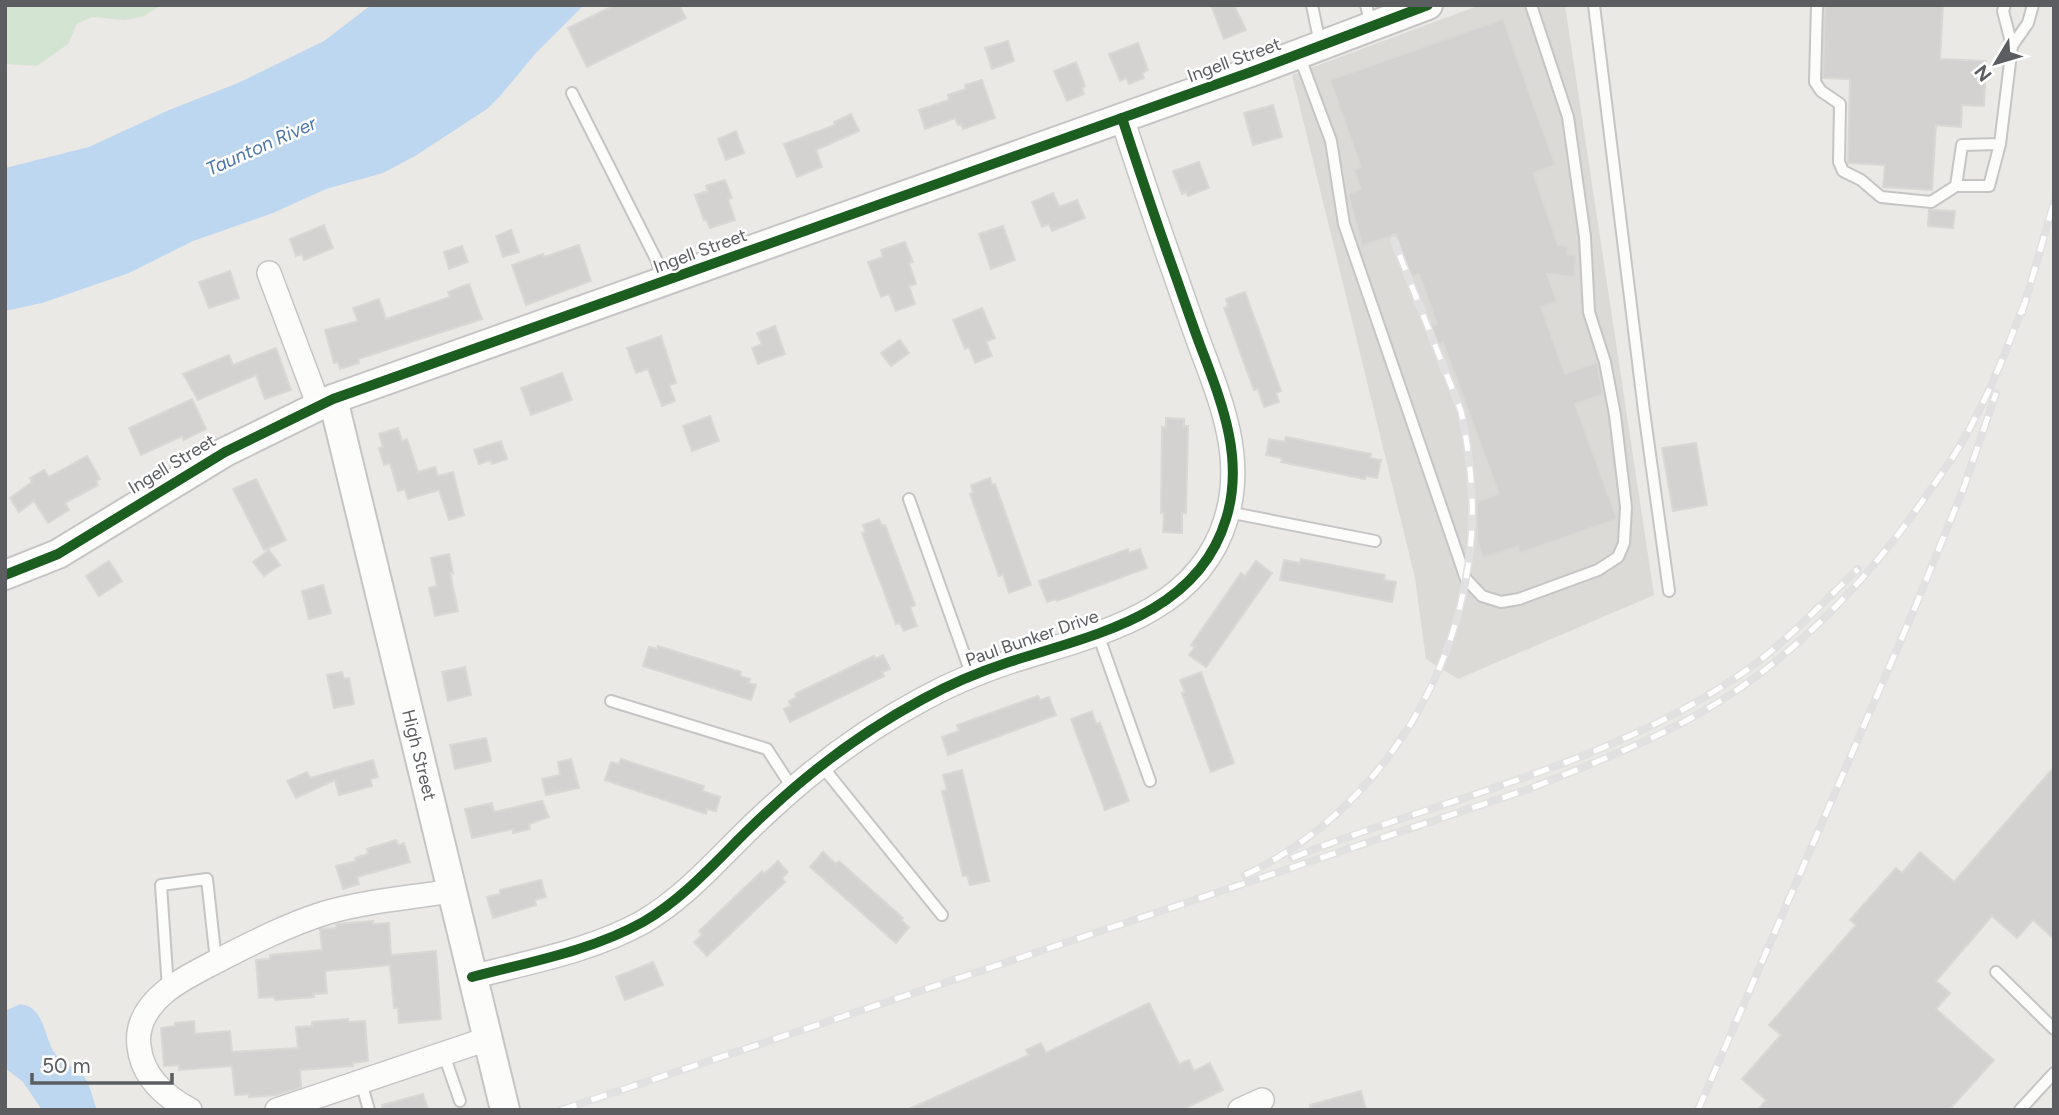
<svg xmlns="http://www.w3.org/2000/svg" width="2059" height="1115" font-family="Figtree,sans-serif">
<style>
.industrial{fill:#dbdad6}
.green{fill:#d4e4d3}
.water{fill:#bdd7f0}
.building{fill:#d3d2d0;stroke:#d9d8d4;stroke-width:2}
.lines{fill:none;stroke-linecap:round;stroke-linejoin:round}
.service-casing{stroke:#c6c5c5;stroke-width:14}
.minor-casing{stroke:#c6c5c5;stroke-width:26}
.tertiary-casing{stroke:#c6c5c5;stroke-width:32}
.service{stroke:#fcfcfb;stroke-width:10}
.minor{stroke:#fcfcfb;stroke-width:23}
.tertiary{stroke:#fcfcfb;stroke-width:28}
.rail-casing{stroke:#e2e1e1;stroke-width:8}
.rail{stroke:#fff;stroke-width:5;stroke-dasharray:16;stroke-linecap:butt}
.cycleway-casing{stroke:#fff;stroke-width:15}
.cycleway{stroke:#1b5e20;stroke-width:10}
.labels{text-anchor:middle;dominant-baseline:central;stroke-width:5;stroke-linejoin:round;paint-order:stroke}
.street-label{font-size:18px;fill:#5b5d61;stroke:#fff}
.water-label{font-size:19px;font-style:italic;fill:#4e76ab;stroke:#fff}
</style>
<rect width="100%" height="100%" fill="#eae9e5"/>
<path class="industrial" d="M1480,5h85l89,590 -196,84 -32,-20 -11,-81 -123,-503z"/>
<path class="green" d="M5,5h157l-20,12 -17,3 -33,-3 -15,7 -9,20 -31,22 -32,-2z"/>
<g class="water">
<path d="M371,5h213l-48,48 -35,42 -14,14 -72,47 -32,17 -57,16 -53,24 -80,28 -64,32 -87,30 -37,8v-143l84,-21 80,-37 69,-27 86,-42z"/>
<path d="M20,1004c26,3 23,34 36,51 6,8 15,10 22,16 12,8 14,26 19,39h-55l-19,-28 -18,-14v-57z"/>
</g>
<g class="building">
<path d="M615,5h64l7,13 -99,49 -19,-39z"/>
<path d="M1211,5h23l12,25 -22,9z"/>
<path d="M1825,5h118l-3,54 46,2 -2,45 -22,-1 -1,22 -25,-2 -4,65 -49,-3 2,-22 -37,-2 2,-84 -27,-1z"/>
<path d="M1503,19l52,146 -22,8 25,72 10,1 -1,8 9,1 -2,22 -27,-3 10,27 -16,6 24,67 32,-12 6,32 -28,10 42,115 -97,34 -2,-7 -35,12 -6,-19v-37l22,-8 -56,-152 -7,3 -7,-19 8,-2 -18,-50 -8,3 -15,-43 -34,12 -14,-52 13,-5 -7,-20 7,-2 -31,-87z"/>
<path d="M1008,41l6,20 -22,8 -7,-21z"/>
<path d="M1138,43l10,27 -6,3 2,5 -15,6 -3,-6 -6,3 -11,-27z"/>
<path d="M1076,62l9,24 -3,2 2,6 -17,7 -13,-30z"/>
<path d="M982,80l13,38 -32,11 -2,-5 -3,1 -3,-7 -30,11 -6,-19 30,-10 -1,-5 18,-6 -1,-4z"/>
<path d="M1273,105l9,32 -29,8 -9,-32z"/>
<path d="M851,114l8,17 -43,19 6,17 -25,10 -13,-33 51,-19 -1,-3z"/>
<path d="M736,131l8,22 -18,7 -8,-21z"/>
<path d="M1199,162l10,26 -21,8 -2,-4 -4,2 -9,-23z"/>
<path d="M725,180l7,18 -4,1 7,21 -25,8 -4,-9 -2,1 -9,-25 13,-4 -2,-5z"/>
<path d="M1053,193l6,14 18,-7 8,18 -33,13 -3,-7 -7,3 -10,-25z"/>
<path d="M1929,210l26,1 -2,17 -25,-2z"/>
<path d="M324,225l9,23 -29,12 -2,-6 -6,2 -6,-17z"/>
<path d="M1003,226l12,34 -24,9 -12,-35z"/>
<path d="M511,230l8,22 -16,5 -7,-21z"/>
<path d="M905,242l8,20 -4,1 7,21 -7,2 6,18 -19,7 -7,-17 -8,3 -13,-35 15,-5 -2,-7z"/>
<path d="M579,245l12,36 -65,24 -14,-40 31,-11 1,3z"/>
<path d="M462,246l6,16 -19,7 -5,-17z"/>
<path d="M230,271l9,27 -30,10 -10,-26z"/>
<path d="M469,284l13,35 -124,40 1,4 -19,6 -2,-7 -4,1 -9,-33 33,-9 -5,-13 26,-9 7,20 64,-22 -2,-5z"/>
<path d="M1245,292l36,99 -5,2 3,9 -15,5 -6,-18 -4,1 -30,-82 4,-1 -2,-8z"/>
<path d="M982,308l13,30 -9,4 6,14 -17,7 -6,-16 -4,2 -12,-29z"/>
<path d="M775,326l10,28 -27,10 -6,-16 10,-4 -5,-11z"/>
<path d="M661,336l15,47 -7,2 6,16 -13,5 -14,-37 -12,4 -9,-25z"/>
<path d="M900,340l9,13 -18,13 -10,-13z"/>
<path d="M276,348l15,42 -26,9 -9,-24 -58,25 -15,-26 46,-19 4,10z"/>
<path d="M562,373l10,27 -41,15 -10,-27z"/>
<path d="M192,399l14,30 -22,11 -2,-4 -41,19 -12,-27z"/>
<path d="M710,416l9,25 -27,10 -9,-25z"/>
<path d="M1166,418l18,1v7h4l-2,87h-4v20l-19,-1 1,-19h-3l1,-86h4z"/>
<path d="M398,428l4,13 5,-2 11,33 17,-5 3,9 15,-4 11,43 -15,5 -10,-30 -31,9 -3,-10 -7,2 -8,-28 -6,2 -5,-17 4,-1 -4,-13z"/>
<path d="M1286,437l85,17 -1,4 11,2 -4,18 -11,-2 -1,3 -84,-17 1,-4 -16,-3 3,-16 16,3z"/>
<path d="M501,441l6,18 -15,5 -1,-4 -12,4 -5,-14z"/>
<path d="M1696,443l11,62 -34,6 -11,-63z"/>
<path d="M87,456l13,23 -4,2 2,4 -33,18 4,7 -21,13 -14,-22 -15,11 -9,-14 22,-16 -2,-4 14,-8 5,7z"/>
<path d="M990,478l2,7 3,-1 36,101 -22,8 -6,-19 -4,2 -29,-82 3,-2 -2,-7z"/>
<path d="M256,479l30,61 -22,10 -31,-61z"/>
<path d="M879,519l3,7 3,-1 30,80 -5,2 7,19 -13,5 -4,-8 -4,1 -34,-91 4,-1 -3,-7z"/>
<path d="M1128,549l1,4 11,-4 7,19 -90,33 -1,-2 -9,3 -8,-21z"/>
<path d="M269,550l11,15 -16,11 -11,-14z"/>
<path d="M449,554l4,19h-3l8,38 -23,5 -6,-28 8,-2 -6,-28z"/>
<path d="M1301,559l84,16 -1,5 12,2 -4,20 -112,-22 4,-20 16,3z"/>
<path d="M109,561l13,20 -23,15 -13,-20z"/>
<path d="M1256,561l16,12 -66,94 -17,-12 6,-8 -4,-2 50,-72 4,3z"/>
<path d="M323,585l8,28 -22,6 -7,-28z"/>
<path d="M658,646l83,26 -1,4 10,3 -2,4 8,2 -5,15 -108,-34 6,-19 8,2z"/>
<path d="M883,655l7,14 -8,3 2,4 -94,46 -6,-13 7,-3 -2,-5 8,-4 -2,-3 79,-38 1,3z"/>
<path d="M465,667l6,28 -23,6 -6,-29z"/>
<path d="M342,672l2,7 5,-1 5,26 -20,4 -7,-33z"/>
<path d="M1201,672l33,91 -23,9 -29,-79 3,-1 -5,-12z"/>
<path d="M1038,696l2,4 9,-3 7,18 -108,40 -6,-18 17,-6 -2,-6z"/>
<path d="M1092,711l4,13 4,-1 29,78 -24,9 -34,-91z"/>
<path d="M486,738l5,23 -36,8 -5,-24z"/>
<path d="M571,759l8,29 -33,7 -4,-16 18,-4 -2,-13z"/>
<path d="M621,759l83,27 -2,5 18,6 -4,14 -9,-2 -1,5 -101,-34 6,-18 8,2z"/>
<path d="M373,760l5,17 -8,2 2,7 -33,9 -4,-15 -39,18 -9,-17 20,-9 3,6z"/>
<path d="M2054,767v172l-21,-19 -16,18 -25,-22 -56,65 14,12 -14,16 58,51 -45,50h-191l8,-10 -24,-21 39,-44 -12,-10 87,-100 -6,-5 46,-52 6,5 18,-21 34,30z"/>
<path d="M962,770l27,111 -19,4 -3,-10 -4,1 -21,-85 5,-1 -4,-15z"/>
<path d="M542,801l7,16 -20,7 1,5 -17,4v-4l-41,9 -7,-29 27,-6 2,9z"/>
<path d="M396,840l2,5 6,-2 6,19 -53,15 2,7 -16,5 -7,-23 20,-5 -1,-3 13,-4 -1,-5z"/>
<path d="M823,852l13,12 3,-3 64,57 -2,2 8,7 -13,16 -86,-76z"/>
<path d="M778,861l10,11 -6,6 3,4 -78,74 -13,-14 8,-7 -3,-4 63,-60 2,3z"/>
<path d="M541,880l5,17 -11,3 1,5 -43,13 -6,-21 13,-3v-4z"/>
<path d="M373,921v3l16,-1 2,32 45,-4 5,68 -42,4 -1,-15h-4l-4,-43 -65,6 2,22 -14,1 1,3 -39,3 -1,-3 -15,1 -3,-38 14,-1v-4l52,-5 -2,-21 16,-1 1,-4z"/>
<path d="M653,962l10,23 -38,15 -9,-23z"/>
<path d="M1149,1003l30,61 10,-4 5,11 16,-8 13,27 -41,20h-275l122,-55 -3,-5 15,-7 5,10z"/>
<path d="M348,1019l1,3 16,-1 3,40 -15,2v3l-53,4 1,17 -25,8 -27,2v-3l-14,1 -3,-29 -53,4v-5l-15,1 -3,-38 14,-2v-3l19,-2 1,13 35,-3 2,21 66,-4 -2,-21 16,-1v-4z"/>
<path d="M1361,1091l5,19h-55l-1,-5z"/>
<path d="M423,1094l5,16h-46v-5z"/>
</g>
<g class="lines">
<g class="service-casing">
<g id="service">
<path d="M1312,5l8,39"/>
<path d="M1366,5l5,19"/>
<path d="M1594,5l50,406 25,180"/>
<path d="M1817,5l-2,77 6,9 19,13 -1,58 4,9 18,9 20,17 50,5 25,-16"/>
<path d="M2012,46l16,-23 5,-18"/>
<path d="M1299,55l32,86 13,83 122,355 16,17 19,6 18,-3 79,-29 20,-13 6,-14 2,-36 -11,-92 -10,-53 -16,-50 -4,-75 -17,-120 -37,-112"/>
<path d="M572,93l85,168 5,19"/>
<path d="M2000,144l-38,1 -6,41h33l11,-42 12,-98 -9,-35 2,-6"/>
<path d="M909,499l63,177"/>
<path d="M1228,512l147,29"/>
<path d="M1098,634l52,147"/>
<path d="M611,701l156,48 26,40"/>
<path d="M822,766l120,149"/>
<path d="M1996,972l58,57"/>
<path d="M168,989l-7,-104 46,-6 9,82"/>
<path d="M444,1055l16,46"/>
<path d="M361,1082l8,28"/>
<path d="M2020,1110l34,-37"/>
</g>
</g>
<g class="minor-casing">
<g id="minor">
<path d="M269,273l50,133"/>
<path d="M472,977c57,-15 119,-26 171,-55 48,-28 83,-73 124,-110 47,-44 100,-83 156,-113 27,-15 56,-27 86,-37 83,-27 188,-46 217,-143 19,-61 -5,-118 -26,-174 -10,-27 -19,-54 -29,-82 -17,-48 -33,-96 -49,-145"/>
<path d="M190,1110c-26,-14 -48,-34 -51,-64 -3,-23 10,-41 27,-55 15,-12 34,-21 51,-30 35,-18 70,-36 108,-48 41,-12 84,-15 126,-22"/>
<path d="M277,1110l210,-71"/>
<path d="M1240,1110l22,-10"/>
</g>
</g>
<g class="tertiary-casing">
<g id="tertiary">
<path d="M333,399l172,711"/>
<path d="M5,575l53,-21 167,-102 108,-53 918,-327 177,-67"/>
</g>
</g>
<use href="#service" class="service"/>
<use href="#minor" class="minor"/>
<use href="#tertiary" class="tertiary"/>
<g class="rail-casing">
<g id="rail">
<path d="M2022,313l32,-111"/>
<path d="M1292,858c147,-59 309,-90 443,-180 46,-30 83,-71 123,-109"/>
<path d="M1245,875c123,-58 207,-183 224,-316 7,-50 2,-99 -8,-148l-67,-170"/>
<path d="M561,1110l968,-321c64,-26 130,-50 188,-86 84,-52 153,-126 209,-207 17,-24 35,-49 48,-76 20,-37 35,-77 50,-116"/>
<path d="M1698,1110l218,-505 48,-118 32,-94"/>
</g>
</g>
<use href="#rail" class="rail"/>
<g class="cycleway-casing">
<g id="cycleway">
<path d="M5,575l53,-21 167,-102 108,-53 918,-327 177,-67"/>
<path d="M472,977c57,-15 119,-26 171,-55 48,-28 83,-73 124,-110 47,-44 100,-83 156,-113 27,-15 56,-27 86,-37 83,-27 188,-46 217,-143 19,-61 -5,-118 -26,-174 -10,-27 -19,-54 -29,-82 -17,-48 -33,-96 -49,-145"/>
</g>
</g>
<use href="#cycleway" class="cycleway"/>
</g>
<g class="labels">
<g class="street-label">
<text transform="translate(1234 60) rotate(-20)">Ingell Street</text>
<text transform="translate(700 251) rotate(-20)">Ingell Street</text>
<text transform="translate(172 464) rotate(-31)">Ingell Street</text>
<text transform="translate(1032 638) rotate(-19)">Paul Bunker Drive</text>
<text transform="translate(419 755) rotate(76)">High Street</text>
</g>
<g class="water-label">
<text transform="translate(261 146) rotate(-24)">Taunton River</text>
</g>
</g>
<rect width="2059" height="1115" fill="none" stroke="#5b5d61" stroke-width="14"/>
<g transform="translate(1996 63) rotate(232)" stroke="#ffffff" stroke-width="5" paint-order="stroke">
<path d="M0-5L12 26L0 18L-12 26Z" fill="#5b5d61"/>
<text y="-10" font-size="19" font-weight="bold" text-anchor="middle" fill="#5b5d61">N</text>
</g>
<path d="M32 1073v10h140v-10" fill="none" stroke="#5b5d61" stroke-width="3.5"/>
<text x="42" y="1073" font-size="21" fill="#5b5d61" stroke="#ffffff" stroke-width="5" paint-order="stroke">50 m</text>
</svg>
